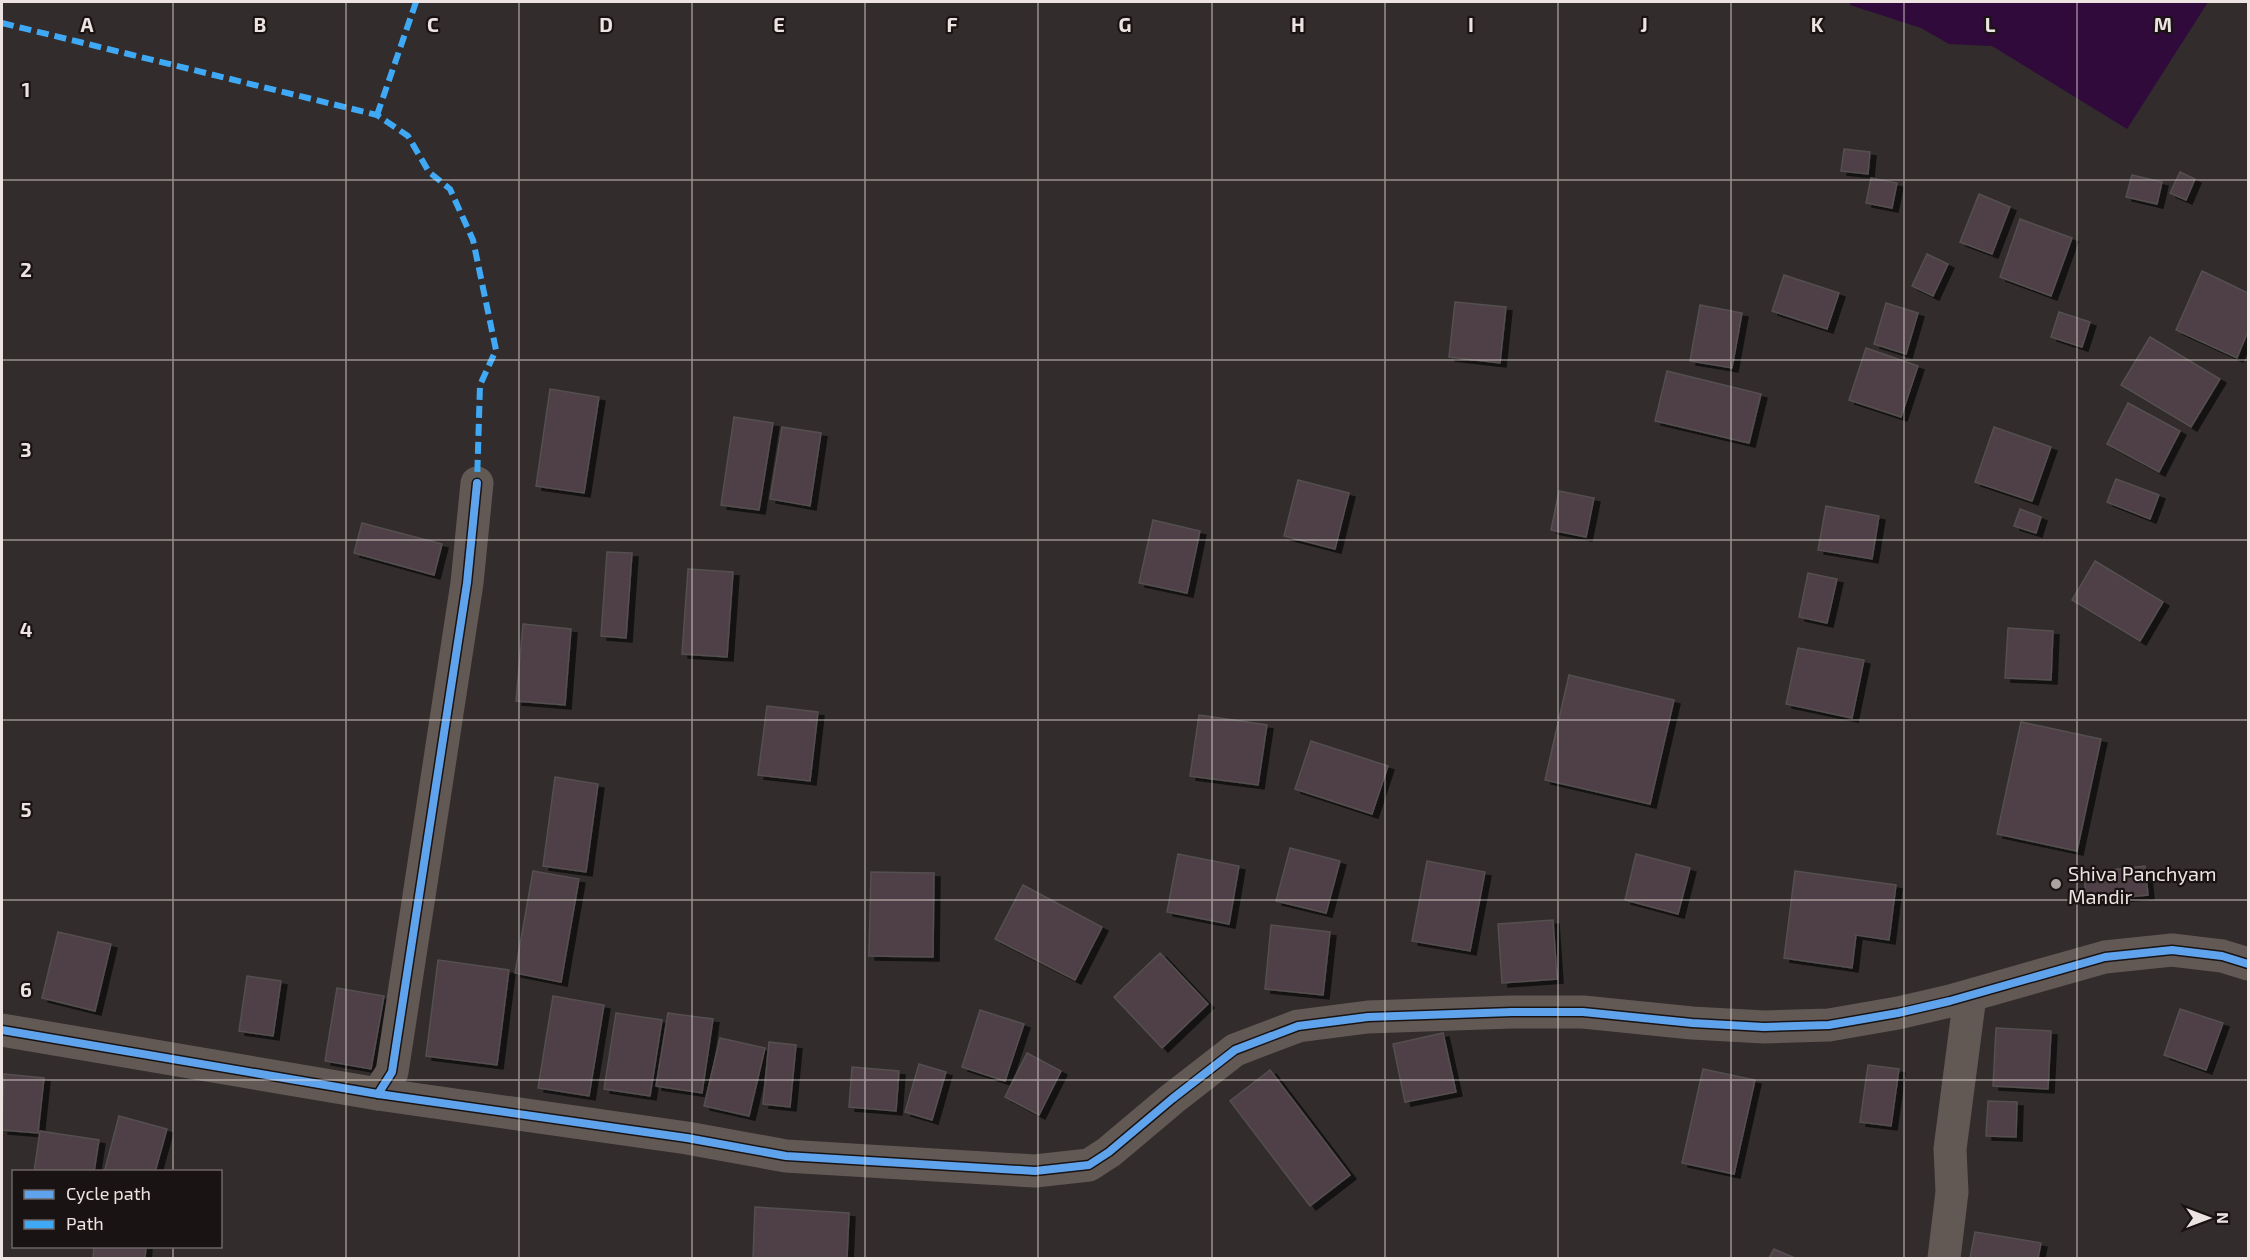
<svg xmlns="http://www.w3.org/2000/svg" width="2250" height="1260" font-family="'Exo 2',sans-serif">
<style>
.water{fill:#2f0a3b}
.building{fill:#4f4146;stroke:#544f50;stroke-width:1.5;filter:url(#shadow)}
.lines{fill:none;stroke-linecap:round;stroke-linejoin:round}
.street{stroke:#625954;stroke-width:33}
.quiet{stroke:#3fa9f5;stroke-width:6;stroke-dasharray:12 6;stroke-linecap:butt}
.cycleway-casing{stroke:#191313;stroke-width:11}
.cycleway{stroke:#60a3ed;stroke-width:8}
.grid{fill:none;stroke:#ece3e2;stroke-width:1.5;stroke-opacity:0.55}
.poi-dot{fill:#aba3a2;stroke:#191313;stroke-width:2}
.labels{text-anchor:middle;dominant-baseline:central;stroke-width:4.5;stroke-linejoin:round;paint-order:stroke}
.poi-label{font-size:20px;fill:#ece3e2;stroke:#191313;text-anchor:start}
.grid-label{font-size:20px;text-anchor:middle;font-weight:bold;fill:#ece3e2;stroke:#191313;stroke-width:4.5;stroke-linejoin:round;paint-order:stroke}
</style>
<defs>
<filter id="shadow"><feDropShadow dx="6" dy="4" stdDeviation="0" flood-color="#0009"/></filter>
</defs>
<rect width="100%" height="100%" fill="#322c2c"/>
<path class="water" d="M1850,2h358l-81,127 -135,-83 -43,-2 -28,-16 -71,-23z"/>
<g class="building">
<path d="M1844,149l26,3 -2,22 -27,-3z"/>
<path d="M2180,172l15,7 -9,21 -16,-7z"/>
<path d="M2132,175l30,7 -5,22 -31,-7z"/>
<path d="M1871,178l26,5 -5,25 -26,-5z"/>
<path d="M1979,194l31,13 -18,47 -32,-12z"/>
<path d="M2020,219l52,19 -21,58 -51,-19z"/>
<path d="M1927,254l21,10 -15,32 -21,-10z"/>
<path d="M2202,271l46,22v38l-11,27 -61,-28z"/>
<path d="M1784,275l55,18 -12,36 -55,-18z"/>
<path d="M1455,302l51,5 -6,56 -51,-6z"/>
<path d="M1886,303l32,10 -12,41 -32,-10z"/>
<path d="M1700,305l42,8 -10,55 -42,-7z"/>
<path d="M2059,312l31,10 -8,25 -31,-10z"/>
<path d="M2150,337l70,42 -29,48 -70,-42z"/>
<path d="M1866,348l52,18 -17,51 -52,-17z"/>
<path d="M1667,371l94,23 -12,49 -94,-22z"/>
<path d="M550,389l49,8 -15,96 -48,-7z"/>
<path d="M2128,403l52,28 -21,41 -52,-28z"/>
<path d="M734,417l39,6 -14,87 -38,-5z"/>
<path d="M782,427l39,6 -11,73 -40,-7z"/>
<path d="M1994,427l57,20 -19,54 -57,-19z"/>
<path d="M2116,479l43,16 -9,24 -43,-17z"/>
<path d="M1298,480l51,13 -14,56 -51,-13z"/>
<path d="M1559,491l35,7 -8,39 -35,-7z"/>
<path d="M1826,506l53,10 -7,43 -54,-9z"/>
<path d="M2020,509l21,8 -5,16 -22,-7z"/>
<path d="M1153,520l47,11 -13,62 -48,-10z"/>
<path d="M362,523l80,21 -8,31 -80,-22z"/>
<path d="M607,552l25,1 -6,85 -25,-2z"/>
<path d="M2095,561l68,41 -23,39 -68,-41z"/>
<path d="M688,569l45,3 -6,85 -45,-3z"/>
<path d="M1808,573l29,6 -10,44 -28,-6z"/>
<path d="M523,624l48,5 -6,76 -49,-4z"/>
<path d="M2008,628l45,3 -2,49 -46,-2z"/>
<path d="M1798,648l66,12 -12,58 -66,-14z"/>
<path d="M1569,675l105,25 -24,104 -105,-24z"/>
<path d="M767,706l51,6 -8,69 -52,-6z"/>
<path d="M1199,715l68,10 -9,60 -68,-9z"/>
<path d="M2021,722l80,17 -24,112 -80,-17z"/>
<path d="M1311,741l77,25 -16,48 -77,-25z"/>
<path d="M555,777l43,7 -12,88 -43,-6z"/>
<path d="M1290,848l50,13 -14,52 -50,-12z"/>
<path d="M1178,854l61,12 -10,58 -62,-12z"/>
<path d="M1636,854l54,14 -12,46 -53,-14z"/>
<path d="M1427,861l58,11 -15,79 -58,-10z"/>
<path d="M2145,866l3,29 -62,6 -2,-28z"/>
<path d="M533,871l46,8 -18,103 -46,-9z"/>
<path d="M1795,871l101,14 -7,55 -33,-5 -4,33 -68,-10z"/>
<path d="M871,872l63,1 -1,84 -64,-1z"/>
<path d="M1023,885l79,42 -27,53 -80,-41z"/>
<path d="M1553,920l4,59 -55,4 -4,-59z"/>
<path d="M1271,925l59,7 -7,63 -58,-6z"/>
<path d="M58,932l53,12 -16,67 -53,-13z"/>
<path d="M1160,953l48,51 -46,44 -48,-51z"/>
<path d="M438,960l71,10 -12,95 -71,-9z"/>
<path d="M247,976l34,5 -8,55 -34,-5z"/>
<path d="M337,988l47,8 -13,73 -46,-8z"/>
<path d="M553,996l51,9 -15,91 -51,-8z"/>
<path d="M2180,1009l43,14 -17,47 -42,-15z"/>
<path d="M980,1010l44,14 -19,57 -43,-14z"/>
<path d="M616,1013l46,7 -12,76 -46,-7z"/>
<path d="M668,1013l45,6 -11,74 -46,-7z"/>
<path d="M1996,1028l55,3 -3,58 -55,-3z"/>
<path d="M1443,1033l13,59 -51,10 -12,-58z"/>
<path d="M720,1038l45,10 -16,68 -45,-10z"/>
<path d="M769,1042l27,3 -6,62 -27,-3z"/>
<path d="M1027,1053l34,18 -22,44 -34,-18z"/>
<path d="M919,1064l27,8 -14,48 -27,-8z"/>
<path d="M1868,1065l31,4 -8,57 -31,-4z"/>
<path d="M852,1067l47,4 -3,40 -47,-4z"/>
<path d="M1703,1069l52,11 -21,94 -52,-11z"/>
<path d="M1270,1070l80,105 -40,31 -80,-105z"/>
<path d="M4,1074l40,4 -6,55 -36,-3z"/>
<path d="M1988,1101l29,1 -1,35 -30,-1z"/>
<path d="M119,1116l48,13 -12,43h-41l-9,-3z"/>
<path d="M40,1131l59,9 -5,32h-60z"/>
<path d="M755,1207l94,6 -2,45h-94z"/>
<path d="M1975,1232l66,11 -3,15h-68z"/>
<path d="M94,1246h52l-1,12h-52z"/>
<path d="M1774,1249l21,9h-26z"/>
</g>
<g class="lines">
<g class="street">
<path d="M2,1030l376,64 309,44 99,18 249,15 54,-6 20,-13 63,-53 63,-49 63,-24 70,-9 144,-5h71l109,11 72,4 65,-2 69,-12 52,-12 155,-44 67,-7 50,6 26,8"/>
<path d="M378,1094l14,-22 75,-489 10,-100"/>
<path d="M1944,1258l8,-66 -2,-43 20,-153"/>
</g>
<g class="quiet">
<path d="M2,23l375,92 31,21 21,36 21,17 23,51 23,110 -16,35 -3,98"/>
<path d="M377,115l39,-113"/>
</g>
<g class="cycleway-casing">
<g id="cycleway">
<path d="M2,1030l376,64 309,44 99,18 249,15 54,-6 20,-13 63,-53 63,-49 63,-24 70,-9 144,-5h71l109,11 72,4 65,-2 69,-12 52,-12 155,-44 67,-7 50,6 26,8"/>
<path d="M378,1094l14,-22 75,-489 10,-100"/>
</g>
</g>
<use href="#cycleway" class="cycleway"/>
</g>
<path class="grid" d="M173,2v1170M346,2v1256M519,2v1256M692,2v1256M865,2v1256M1038,2v1256M1212,2v1256M1385,2v1256M1558,2v1256M1731,2v1256M1904,2v1256M2077,2v1256M2,180h2246M2,360h2246M2,540h2246M2,720h2246M2,900h2246M2,1080h2246M173,1246v12"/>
<circle class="poi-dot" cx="2056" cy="884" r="6"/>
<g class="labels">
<g class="poi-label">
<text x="2068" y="873">Shiva Panchyam<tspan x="2068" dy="23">Mandir</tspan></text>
</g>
</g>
<g class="grid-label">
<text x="87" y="32">A</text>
<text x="260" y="32">B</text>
<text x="433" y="32">C</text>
<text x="606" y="32">D</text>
<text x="779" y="32">E</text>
<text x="952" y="32">F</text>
<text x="1125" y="32">G</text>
<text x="1298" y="32">H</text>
<text x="1471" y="32">I</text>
<text x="1644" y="32">J</text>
<text x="1817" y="32">K</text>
<text x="1990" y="32">L</text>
<text x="2163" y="32">M</text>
<text x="26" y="97">1</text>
<text x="26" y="277">2</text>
<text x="26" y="457">3</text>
<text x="26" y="637">4</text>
<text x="26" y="817">5</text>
<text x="26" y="997">6</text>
</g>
<rect width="2250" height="1260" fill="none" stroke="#ece3e2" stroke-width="6"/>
<rect x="12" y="1170" width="210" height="78" fill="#191313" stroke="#6d6666" stroke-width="1.5"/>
<rect x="24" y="1190" width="30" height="9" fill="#60a3ed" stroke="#6d6666" stroke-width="1.5"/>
<text x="66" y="1200" font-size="18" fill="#ece3e2">Cycle path</text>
<rect x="24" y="1220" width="30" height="9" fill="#3fa9f5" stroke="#6d6666" stroke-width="1.5"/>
<text x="66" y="1230" font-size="18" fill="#ece3e2">Path</text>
<g transform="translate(2208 1218) rotate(90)" stroke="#191313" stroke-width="4.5" paint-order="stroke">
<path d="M0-4.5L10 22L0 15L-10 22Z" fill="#ece3e2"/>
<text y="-9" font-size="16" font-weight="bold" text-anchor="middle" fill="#ece3e2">N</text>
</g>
</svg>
